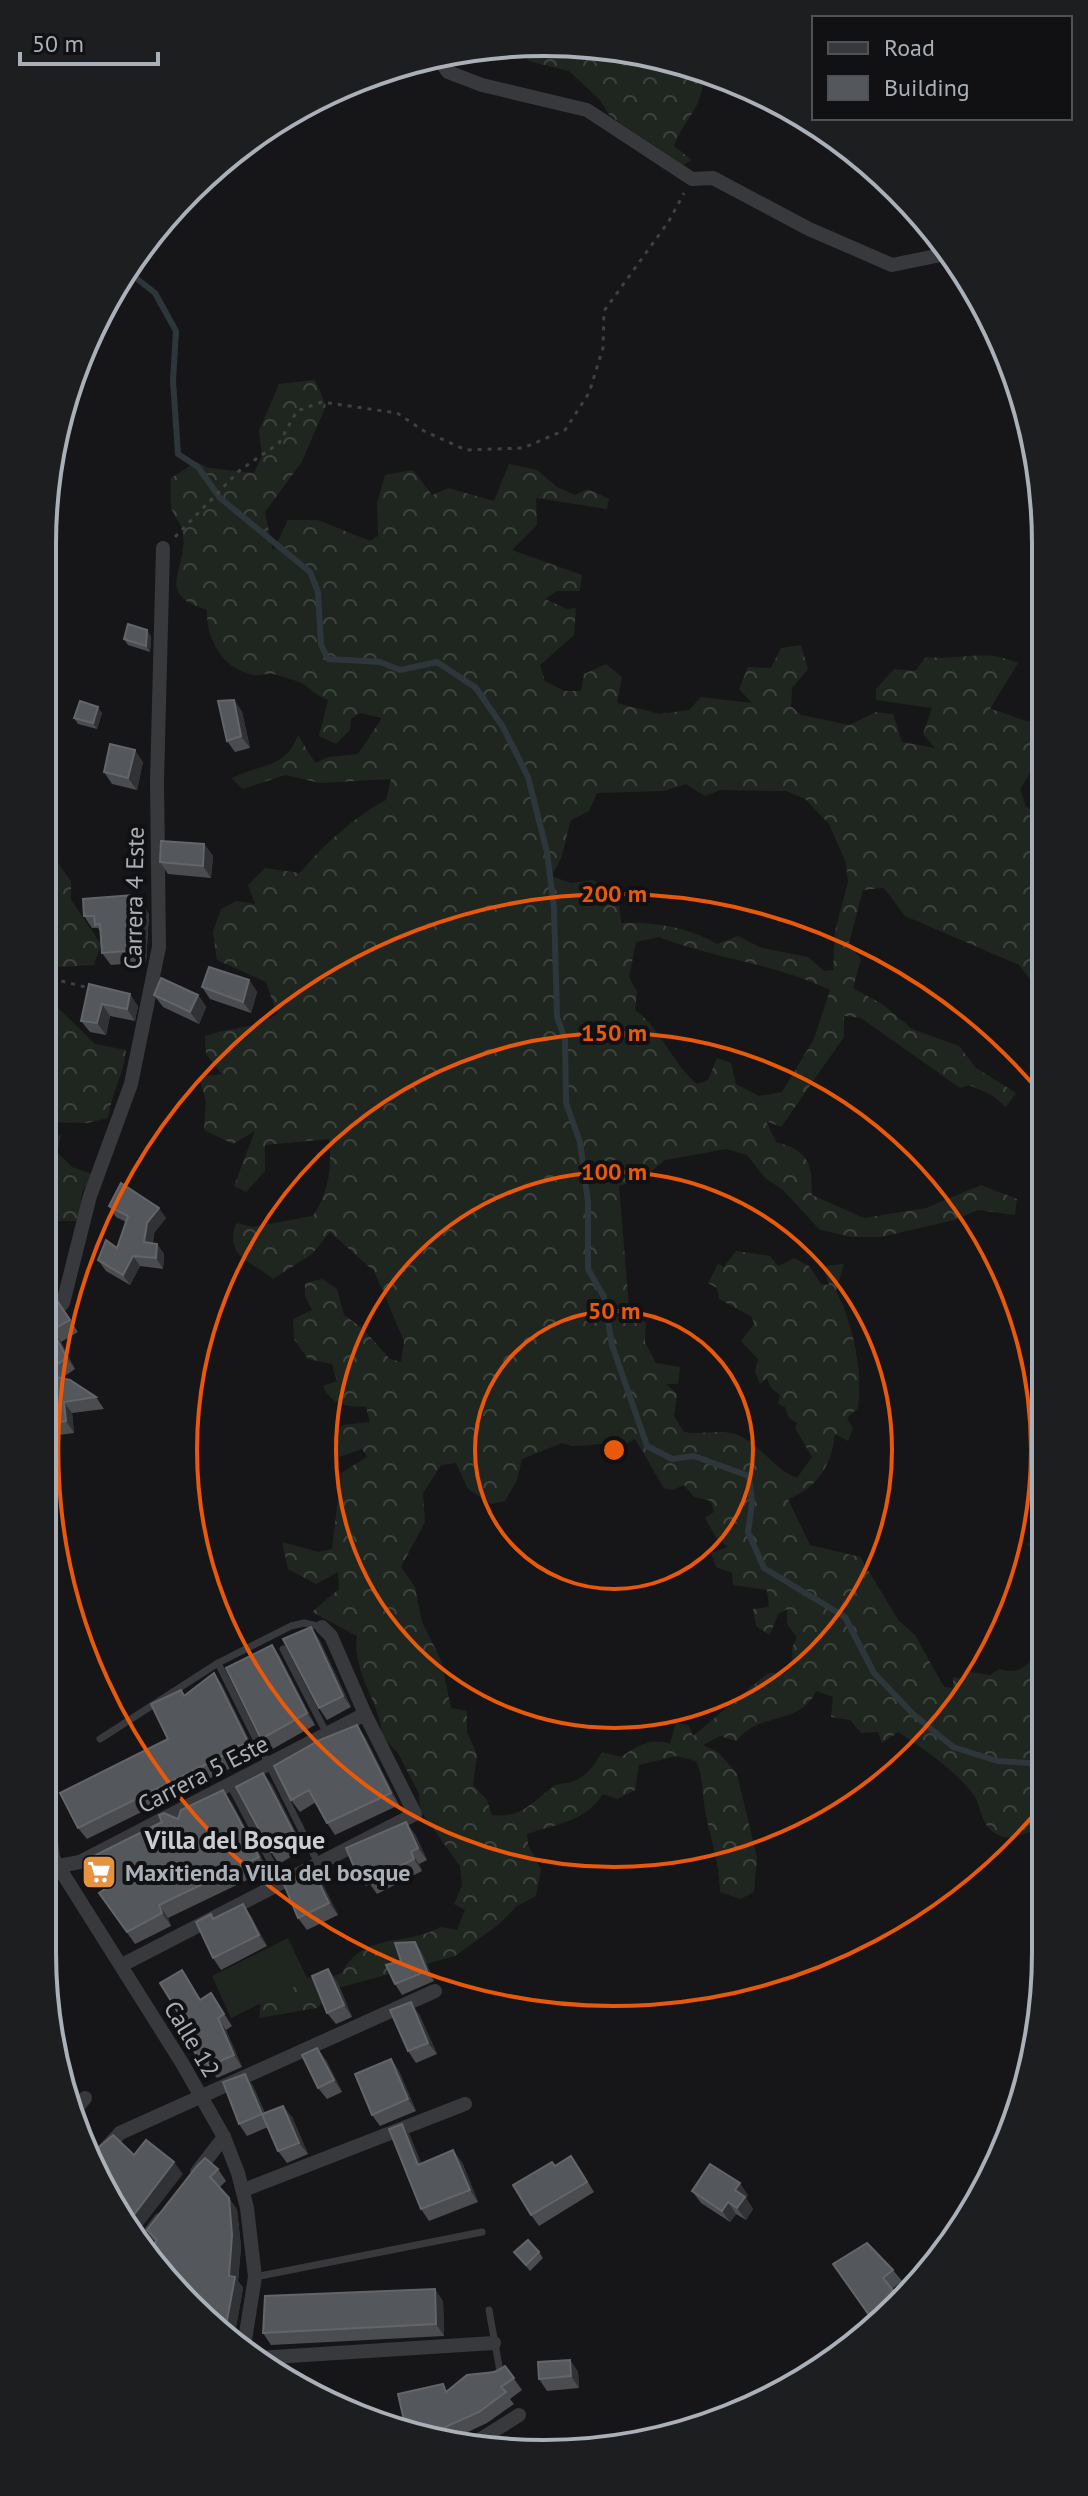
<svg xmlns="http://www.w3.org/2000/svg" width="1088" height="2496" font-family="'PT Sans',sans-serif">
<style>
.forest{fill:url(#forest-crowns);fill-rule:evenodd}
.pitch{fill:#1f261f}
.lines{fill:none;stroke-linecap:round;stroke-linejoin:round}
.stream{stroke:#2d373b;stroke-width:6}
.path{stroke:#3e4044;stroke-width:3;stroke-dasharray:4 6;stroke-linecap:butt}
.lane{stroke:#37393d;stroke-width:7}
.street{stroke:#37393d;stroke-width:14}
.wall{fill:#4a4c50}
.shaded-wall{fill:#313235}
.building{fill:#54575b;stroke:#626569;stroke-width:2}
.ring{fill:none;stroke:#e8590c;stroke-width:4}
.labels{text-anchor:middle;dominant-baseline:central;stroke-width:8;stroke-linejoin:round;paint-order:stroke}
.street-label{font-size:24px;fill:#a9b0b7;stroke:#111113}
.poi-label{font-size:24px;font-weight:bold;fill:#a9b0b7;stroke:#111113;text-anchor:start}
.neighbourhood-label{font-size:26px;font-weight:bold;fill:#caced3;stroke:#111113}
.rim{fill:none;stroke:#a9b0b7;stroke-width:4}
.centre{fill:#e8590c;stroke:#111113;stroke-width:4}
.ring-label{font-size:24px;text-anchor:middle;font-weight:bold;fill:#e8590c;stroke:#111113;stroke-width:8;stroke-linejoin:round;paint-order:stroke}
</style>
<defs>
<pattern id="forest-crowns" width="20" height="18" patternUnits="userSpaceOnUse" patternTransform="scale(2)"><rect width="20" height="18" fill="#1f261f"/><path d="M2 6a3 3 0 1 1 6 0M12 15a3 3 0 1 1 6 0" fill="none" stroke="#3d433d"/></pattern>
</defs>
<rect width="100%" height="100%" fill="#161618"/>
<g class="forest">
<path d="M521,44l180,24c9,33 -17,50 -27,78l18,14 -9,5 -73,-49 -10,-16 -31,-29 -41,-10z"/>
<path d="M315,380l11,26 -25,57 -36,49 8,39 15,-31h30l52,21 8,-5 -1,-33 8,-28 28,-5 19,25 16,-7 46,13 15,-37 28,6 20,17 18,8 13,-6 21,10 -2,10 -71,-11 1,27 -25,25 70,25 -2,16h-23l-12,8 22,10 9,-1 -2,27 -34,30 5,16 19,10h17l3,-17 22,-10 16,13 -5,26 43,11 29,-4 12,-13 51,6 -13,-14 9,-22 23,1 10,-20 20,-3 7,24 -16,19 -1,18 10,9 48,10 27,-13 17,2 9,28 33,6 -12,-14 9,-26 -56,-8v-11l18,-20 21,2 11,-14c35,4 57,-9 92,6l-28,46c20,4 32,15 52,13l1,56 -13,-5 -10,16 6,17 17,13v164l-6,5 -18,-23 -114,-49 -21,-28 -21,2 -14,53 12,16 -8,29 29,16 30,25 47,17 17,22 40,25 -10,14 -14,-12 -23,-10 -9,3 -99,-70 -17,-2v21l-63,90 -15,-6 10,21c33,9 36,21 36,53l52,23 62,-10 55,-23 36,14 -2,16 -37,-5 -24,10 -73,17h-29l-32,-7 -37,-40 -18,-12 -18,-23 -21,-6 -61,11 -22,18 -24,8 10,121 17,16 -1,19 11,21 24,4 -2,17h-12l11,10 -3,22 10,16c16,3 36,-3 51,2 25,9 38,35 62,44l15,-21 -17,-29 2,-5 -8,-5 -4,-11 -7,-3 2,-9 -9,-7 -4,-10 -7,6 -5,-13 3,-12 -17,-18 13,-17 -2,-7 -33,-18 -2,-11 -9,-5 10,-19 6,3 12,-16 34,5 8,10 16,-8 15,8 12,18 8,1 -6,-19 21,-2 -8,27c17,32 27,80 22,117l-11,10 6,11 -5,12 -13,-7c-3,31 -18,54 -47,65l22,46 50,12 39,64 16,14 29,52 9,1v-11l9,2 7,-7 21,3 9,-6c16,4 22,2 34,-10l7,6 2,-10 -9,-17 8,-19 -8,-3 6,-28 -6,-12 2,-25 -8,-7 15,-7 4,303 -11,4 5,-14c-11,1 -26,9 -36,7 -25,-7 -21,-29 -31,-43 -20,-26 -48,-44 -75,-62l-16,11 -4,-11 -17,1 -11,-13 -19,-3 2,-20 -17,-6c-12,28 -42,24 -65,37 -6,3 -11,9 -15,13l-16,-5 -17,9 16,8 18,21 20,83 -3,35 -14,7 -20,-7c-1,-37 -11,-55 -16,-88 -2,-16 -1,-28 -8,-43l-20,-5 -37,9 -4,25 -18,9 -14,-5c-18,28 -47,30 -76,40l1,11 13,24 -5,27 -19,10 -19,19 -43,31 -117,32 -21,20 -58,10 3,-24 30,-18 32,3 18,-6c22,-42 64,-26 98,-46l17,3 8,-20 -11,-6 8,-18 -2,-20 -40,-56 -1,-16 -21,-41 -16,-17c-2,-35 -30,-62 -25,-100l-45,-24 27,-23 -1,-17 -22,12 -28,-15 -6,-27 37,10 13,-3 9,-76 26,-16 -5,-8 -23,8 -6,-17 9,-15 28,-3 -4,-15c-21,-1 -33,-1 -43,-21l14,-5 -5,-17 -24,-5 -14,-20 -1,-20 19,-9 -7,-14v-13l17,-4 15,10 7,26 18,13 28,31 11,3 3,-21 -30,-70 -44,-39 -18,22 -39,25c-22,-19 -49,-21 -37,-56l17,4 60,-11c16,-26 19,-46 16,-77l-64,6v26l-19,21 -12,-6 21,-55 -22,13 -29,-14 2,-29 -7,-24 23,-3 -16,-20 -1,-18c25,-9 51,-7 72,-22l-11,-32 -49,-22 -4,-28 8,-23 15,-8 19,3 -7,-19 17,-17 35,5c23,-28 54,-56 86,-73l5,-21 -71,4 -35,-8 -42,14 -11,-11c30,-15 54,-9 66,-43l17,28 14,-6 29,-3 24,-36 -22,-5 -9,6 -1,11 -14,14 -17,-8 9,-36c-13,-4 -19,-14 -31,-19 -8,-2 -17,-6 -25,-7 -6,-1 -12,2 -18,1 -32,-6 -48,-37 -47,-65 -54,-17 -19,-39 -24,-77 -1,-8 -8,-15 -11,-23 -3,-9 -1,-22 -1,-32l25,-16 13,6 45,5 8,-17 -3,-25 20,-47zM686,784l19,12 15,-6 66,1 19,8 24,25 17,39 2,19 -13,49 -2,39 -9,1 -16,-14 -46,-9 -24,-12 -21,8c-26,-16 -65,-23 -96,-21l-3,-29 -25,-14 -22,3 -20,-7c15,-21 12,-31 20,-56l18,-9 8,-18 67,-2zM659,937c56,22 118,27 171,53l-16,49 -32,53 -23,4 -23,-12 -5,-21 -14,-5 -9,22 -11,4c-25,-21 -36,-55 -62,-74l2,-18 -8,-15 7,-35zM635,1439l29,49 9,2 11,-5 10,12 17,4 3,11 -9,6 12,21 11,8 -17,6 5,14 16,6 1,12 34,5 2,17 -16,2 3,17 14,9 8,-21 9,-5v15l10,13 -5,11 1,18 -8,7h-17l-75,63 -4,-10 -13,-4 -6,22c-18,-7 -33,2 -49,13l-19,-5c-8,13 -15,25 -31,30 -7,2 -13,1 -18,5 -21,15 -32,32 -61,28l-5,-15 -14,-15 4,-30 -10,-23v-21l-16,-3 -10,-48 -19,-38 -7,-35 -14,-20 24,-45 -2,-29 18,-28 15,-2 12,26 23,15 14,-3 12,-21 5,-21 40,-16c21,8 40,-4 62,2z"/>
<path d="M42,850l14,10 15,21v19l30,44 -7,21 -34,2 -18,-10z"/>
<path d="M42,988l8,12 45,44 31,6c-2,24 -15,44 -18,68l-21,5 -44,-1 3,16 15,-3 -4,17 15,15 22,8 -12,17 -3,29h-21l-6,38 -10,3z"/>
</g>
<path class="pitch" d="M288,1938l20,42 -77,38 -19,-42z"/>
<g class="lines">
<path class="stream" d="M131,274l24,19 21,38 -3,50 5,73 20,13 22,31 90,74 8,20 3,53 7,14 52,3 20,8 37,-8 39,26 27,39 25,50 19,75 7,56 3,109 8,22 1,64 14,39 8,60v67l16,28 8,48 35,101 25,13 22,-3 55,20 3,27 -4,29 16,36 81,49 29,56 39,41 40,33 44,14 48,3"/>
<g class="path">
<path d="M175,537l64,-66 40,-28 18,-32 25,-9 75,11 27,18 42,19 57,-2 42,-18 24,-37 14,-45 1,-37 65,-90 15,-28"/>
<path d="M42,976l51,13"/>
</g>
<g class="lane">
<path d="M283,1649l44,85"/>
<path d="M218,1663l100,200"/>
<path d="M100,1739l118,-76 73,-37 13,-3 18,4"/>
<path d="M230,1785l51,96"/>
<path d="M255,2277l227,-45"/>
<path d="M489,2310l12,67"/>
</g>
<g class="street">
<path d="M441,62l7,10 34,13 105,25 105,69 21,-1 96,51 83,36 59,-12"/>
<path d="M49,1316l14,-13 27,-107 41,-112 28,-137 -2,-165 6,-234"/>
<path d="M42,1772l11,86 129,205 42,74 14,36 9,35 8,69 -11,69"/>
<path d="M59,1866l21,-4 285,-148"/>
<path d="M42,1870l11,-12"/>
<path d="M122,1965l293,-151 -50,-100 -34,-78 -9,-9"/>
<path d="M70,2116l15,-18"/>
<path d="M95,2160l25,-27 315,-142"/>
<path d="M197,2172l27,-35"/>
<path d="M244,2190l221,-86"/>
<path d="M143,2242l17,-22"/>
<path d="M258,2358l236,-15"/>
<path d="M473,2444l46,-29"/>
</g>
</g>
<g class="wall">
<path d="M151,636l-1,16 -22,-7 -4,-6z"/>
<path d="M234,700l8,12 8,36 -15,4 -8,-11z"/>
<path d="M102,713l-5,16 -19,-5 -4,-6z"/>
<path d="M143,762l-6,28 -25,-6 -8,-12z"/>
<path d="M204,844l9,12 -2,22 -43,-4 -8,-12z"/>
<path d="M133,895l16,19 -3,48 -35,3 -9,-12 -2,-21 -2,-4h-6l-8,-12z"/>
<path d="M249,980l8,12 -6,21 -41,-14 -8,-12z"/>
<path d="M89,984l49,22 -3,15 -25,-5 -4,19 -16,-3 -9,-11z"/>
<path d="M154,995h44l8,12 -7,17 -36,-17z"/>
<path d="M109,1206l57,12 -12,15 -1,10 4,1 7,10 -1,15 -23,-3 -10,19 -24,-14 -8,-11 19,-12 9,-26 -10,-5z"/>
<path d="M42,1274l13,21 -13,12z"/>
<path d="M66,1313l12,19 -17,10 14,27 -13,9 34,19 8,12 -32,4 2,20 -30,4 -2,-2v-121z"/>
<path d="M319,1639l32,68 -24,13 -8,-12z"/>
<path d="M272,1645l8,12 35,68 -46,26 -8,-12z"/>
<path d="M214,1673l8,12 35,71 -13,2 -3,5 -154,76 -9,-11 90,-89 17,-44z"/>
<path d="M365,1737l34,68 -64,30 -8,-12 -11,-21 -16,10 -9,-12z"/>
<path d="M263,1773l9,12 32,64 -25,15 -8,-12z"/>
<path d="M232,1803l36,67 -100,48 3,8 -36,18 -36,-51 6,-4 73,-70z"/>
<path d="M415,1834l12,26 -8,4 3,7 -45,23 -7,-10 -4,2 -9,-12z"/>
<path d="M312,1868l8,11 18,36 -31,15 -9,-12z"/>
<path d="M251,1916l16,30 -46,24 -8,-12 1,-40z"/>
<path d="M415,1942l7,11 12,28 -32,14 -7,-11 6,-23z"/>
<path d="M337,1981l15,36 -16,7 -9,-11z"/>
<path d="M190,1982l10,18 11,-7 21,33 -6,4 16,37 -25,11 -6,-8 -5,1 -8,-12 -4,-8 -2,1 -9,-12 -4,-26z"/>
<path d="M419,2014l18,40 -21,9 -8,-12z"/>
<path d="M391,2059l8,12 17,40 -36,15 -8,-11z"/>
<path d="M326,2060l16,32 -15,7 -9,-11z"/>
<path d="M245,2074l8,12 12,27 27,4 16,37 -21,9 -9,-12 -10,-24 -21,9 -8,-12z"/>
<path d="M402,2124l8,12 11,28 41,-2 16,40 -49,19 -8,-12z"/>
<path d="M555,2166l24,1 15,25 -55,34 -8,-11z"/>
<path d="M218,2169l8,12 -7,7 10,10 8,12 4,37 -3,34 5,7 -9,50 -68,-55 -18,-31 7,-10 -8,-12z"/>
<path d="M692,2191l56,4 -2,3 7,11 -7,11 -10,-6 -6,8 -29,-19z"/>
<path d="M514,2252h25l4,6 -13,13z"/>
<path d="M833,2264l60,6 9,11 -10,8z"/>
<path d="M443,2301l1,35 -173,9 -8,-12z"/>
<path d="M570,2360l8,12 1,16 -32,3 -8,-12z"/>
<path d="M505,2366l17,24 -12,9 4,5 -27,19 -34,16 1,5h-7l-41,-15 42,-39z"/>
</g>
<g class="shaded-wall">
<path d="M147,630l4,6 -1,16 -4,-6z"/>
<path d="M234,700l8,12 8,36 -9,-12z"/>
<path d="M98,707l4,6 -5,16 -4,-6z"/>
<path d="M135,750l8,12 -6,28 -9,-12z"/>
<path d="M204,844l9,12 -2,22 -8,-12z"/>
<path d="M133,895l7,10v-3l9,12 -3,48 -8,-12z"/>
<path d="M249,980l8,12 -6,21 -8,-11z"/>
<path d="M130,994l8,12 -3,15 -8,-12z"/>
<path d="M198,995l8,12 -7,17 -9,-12z"/>
<path d="M102,1004l8,12 -4,19 -9,-12z"/>
<path d="M159,1208l7,10 -12,15 -2,19 -8,-10 3,-19z"/>
<path d="M157,1244l7,10 -1,15 -7,-11z"/>
<path d="M133,1256l7,10 -10,19 -7,-10z"/>
<path d="M52,1330l9,12 14,27 -8,-11z"/>
<path d="M64,1402l8,11 2,20 -8,-12z"/>
<path d="M311,1627l8,12 32,68 -8,-11z"/>
<path d="M272,1645l8,12 35,68 -8,-12z"/>
<path d="M214,1673l8,12 35,71 -8,-12z"/>
<path d="M357,1725l8,12 34,68 -8,-12z"/>
<path d="M236,1746l8,12 -3,5 -8,-12z"/>
<path d="M263,1773l9,12 32,64 -8,-12z"/>
<path d="M223,1790l9,13 36,67 -9,-13z"/>
<path d="M406,1822l9,12 12,26 -9,-12z"/>
<path d="M411,1852l8,12 3,7 -8,-12z"/>
<path d="M312,1868l8,11 18,36 -9,-12z"/>
<path d="M243,1904l8,12 16,30 -8,-11z"/>
<path d="M159,1905l9,13 3,8 -9,-13z"/>
<path d="M415,1942l7,11 12,28 -7,-10z"/>
<path d="M328,1969l9,12 15,36 -8,-12z"/>
<path d="M411,2002l8,12 18,40 -9,-11z"/>
<path d="M218,2018l8,12 16,37 -8,-12z"/>
<path d="M317,2048l9,12 16,32 -8,-12z"/>
<path d="M391,2059l8,12 17,40 -8,-12z"/>
<path d="M245,2074l8,12 17,40 -8,-12z"/>
<path d="M65,2091l6,8 -4,5z"/>
<path d="M283,2106l9,11 16,37 -9,-11z"/>
<path d="M402,2124l8,12 17,41 -9,-12z"/>
<path d="M453,2150l9,12 16,40 -8,-12z"/>
<path d="M174,2162l9,12 -46,59 -7,-13z"/>
<path d="M740,2183l8,12 -2,3 7,11 -7,11 -9,-12 -2,-18z"/>
<path d="M229,2198l8,12 4,37 -3,34 5,7 -9,50 -9,-7 4,-55z"/>
<path d="M728,2202l8,12 -6,8 -8,-11z"/>
<path d="M435,2289l8,12 1,35 -8,-12z"/>
<path d="M570,2360l8,12 1,16 -8,-12z"/>
<path d="M445,2427l8,12 1,5h-5z"/>
</g>
<g class="building">
<path d="M128,624l19,6 -1,16 -22,-7z"/>
<path d="M234,700l7,36 -14,5 -9,-40z"/>
<path d="M80,701l18,6 -5,16 -19,-5z"/>
<path d="M110,744l25,6 -7,28 -24,-6z"/>
<path d="M161,841l43,3 -1,22 -43,-4z"/>
<path d="M133,895v7h7l-2,48 -36,3 -2,-29 -5,1 -1,-9h-10l-1,-17z"/>
<path d="M209,967l40,13 -6,22 -41,-15z"/>
<path d="M161,978l37,17 -8,17 -36,-17z"/>
<path d="M89,984l41,10 -3,15 -25,-5 -5,19 -16,-2z"/>
<path d="M121,1183l38,25 -12,15 -3,19 13,2 -1,14 -23,-2 -10,19 -25,-15 8,-20 11,8 11,-32 -19,-10z"/>
<path d="M42,1275l5,8 -5,5z"/>
<path d="M58,1302l12,18 -18,10 15,28 -25,16 28,6 26,17 -32,5 2,19 -24,4v-111z"/>
<path d="M311,1627l32,69 -24,12 -36,-69z"/>
<path d="M272,1645l35,68 -46,26 -35,-71z"/>
<path d="M214,1673l35,71 -13,2 -3,5 -155,77 -18,-35 108,-54 -17,-35 30,-14 3,6z"/>
<path d="M357,1725l34,68 -64,30 -18,-33 -18,10 -17,-34 46,-26z"/>
<path d="M263,1773l33,64 -25,15 -35,-65z"/>
<path d="M223,1790l36,67 -100,48 3,8 -35,19 -28,-39 6,-4 -17,-30 74,-37 -3,-7 5,-2 14,6 3,-9z"/>
<path d="M406,1822l12,26 -7,4 3,7 -45,23 -5,-11 -7,3 -11,-26z"/>
<path d="M312,1868l17,35 -31,15 -15,-36z"/>
<path d="M243,1904l16,31 -46,23 -17,-36 15,-8 2,5z"/>
<path d="M415,1942l12,29 -32,13 -9,-19 15,-4 -6,-18z"/>
<path d="M328,1969l16,36 -17,8 -15,-37z"/>
<path d="M182,1970l18,30 11,-7 13,21 -6,4 16,37 -25,11 -6,-8 -5,1 -10,-22 -5,3 -13,-21 9,-5 -19,-31z"/>
<path d="M411,2002l17,41 -20,8 -18,-41z"/>
<path d="M317,2048l17,32 -16,8 -16,-33z"/>
<path d="M391,2059l17,40 -36,16 -17,-41z"/>
<path d="M245,2074l17,40 -23,10 -16,-42z"/>
<path d="M283,2106l16,37 -21,8 -16,-37z"/>
<path d="M402,2124l16,41 35,-15 17,40 -49,19 -32,-80z"/>
<path d="M113,2135l21,20 12,-15 28,22 -44,58 -38,-67z"/>
<path d="M571,2156l16,26 -56,33 -18,-30 39,-23 3,4z"/>
<path d="M205,2158l13,11 -8,8 19,21 3,37 -3,41 6,1 -10,54 -22,-18 2,-6 -13,-3 -26,-21 -2,-4 1,-5 -6,-4 -11,-18 9,-12 -10,-10 50,-64z"/>
<path d="M710,2164l30,19 -5,7 10,7 -8,11 -9,-6 -6,9 -30,-20z"/>
<path d="M528,2240l11,12 -13,13 -12,-13z"/>
<path d="M867,2243l26,27 -10,8 18,22 -27,22 -41,-58z"/>
<path d="M435,2289l1,35 -173,9 2,-37z"/>
<path d="M570,2360l1,16 -32,3 -1,-17z"/>
<path d="M505,2366l9,12 -13,9 5,5 -27,20 -34,15 4,17 -43,-15 -8,-35 45,-10 3,8 21,-17 28,-3z"/>
</g>
<g class="ring">
<circle cx="614" cy="1450" r="139"/>
<circle cx="614" cy="1450" r="278"/>
<circle cx="614" cy="1450" r="417"/>
<path d="M1043 1804A556 556 0 1 1 1043 1096"/>
</g>
<defs>
<g id="supermarket-square" transform="scale(1.8)"><rect x="-9" y="-9" width="18" height="18" rx="4" fill="#e59341" stroke="#111113"/><path d="M-6-5.5h2.5l.6 2H6L4.5 2H-2.5L-4.4-4H-6ZM-1.5 3.2a1.3 1.3 0 1 0 .1 0ZM3 3.2a1.3 1.3 0 1 0 .1 0Z" fill="#fff"/></g>
</defs>
<g fill-rule="evenodd">
<use href="#supermarket-square" x="99" y="1872"/>
</g>
<g class="labels">
<g class="street-label">
<text transform="translate(134 898) rotate(-89)">Carrera 4 Este</text>
<text transform="translate(203 1774) rotate(-27)">Carrera 5 Este</text>
<text transform="translate(192 2039) rotate(59)">Calle 12</text>
</g>
<g class="poi-label">
<text x="125" y="1872">Maxitienda Villa del bosque</text>
</g>
<g class="neighbourhood-label">
<text x="235" y="1839">Villa del Bosque</text>
</g>
</g>
<path d="M0 0H1088V2496H0ZM544 56H544A488 488 0 0 1 1032 544V1952A488 488 0 0 1 544 2440H544A488 488 0 0 1 56 1952V544A488 488 0 0 1 544 56Z" fill="#1d1e20" fill-rule="evenodd"/>
<path class="rim" d="M544 56H544A488 488 0 0 1 1032 544V1952A488 488 0 0 1 544 2440H544A488 488 0 0 1 56 1952V544A488 488 0 0 1 544 56Z"/>
<circle cx="614" cy="1450" r="12" class="centre"/>
<g class="ring-label">
<text x="614" y="902">200 m</text>
<text x="614" y="1041">150 m</text>
<text x="614" y="1180">100 m</text>
<text x="614" y="1319">50 m</text>
</g>
<rect x="812" y="16" width="260" height="104" fill="#111113" stroke="#4e5155" stroke-width="2"/>
<rect x="828" y="42" width="40" height="12" fill="#37393d" stroke="#4e5155" stroke-width="2"/>
<text x="884" y="56" font-size="24" fill="#a9b0b7">Road</text>
<rect x="828" y="76" width="40" height="24" fill="#54575b" stroke="#4e5155" stroke-width="2"/>
<text x="884" y="96" font-size="24" fill="#a9b0b7">Building</text>
<path d="M20 52v12h138v-12" fill="none" stroke="#a9b0b7" stroke-width="4"/>
<text x="32" y="52" font-size="24" fill="#a9b0b7" stroke="#111113" stroke-width="6" paint-order="stroke">50 m</text>
</svg>
